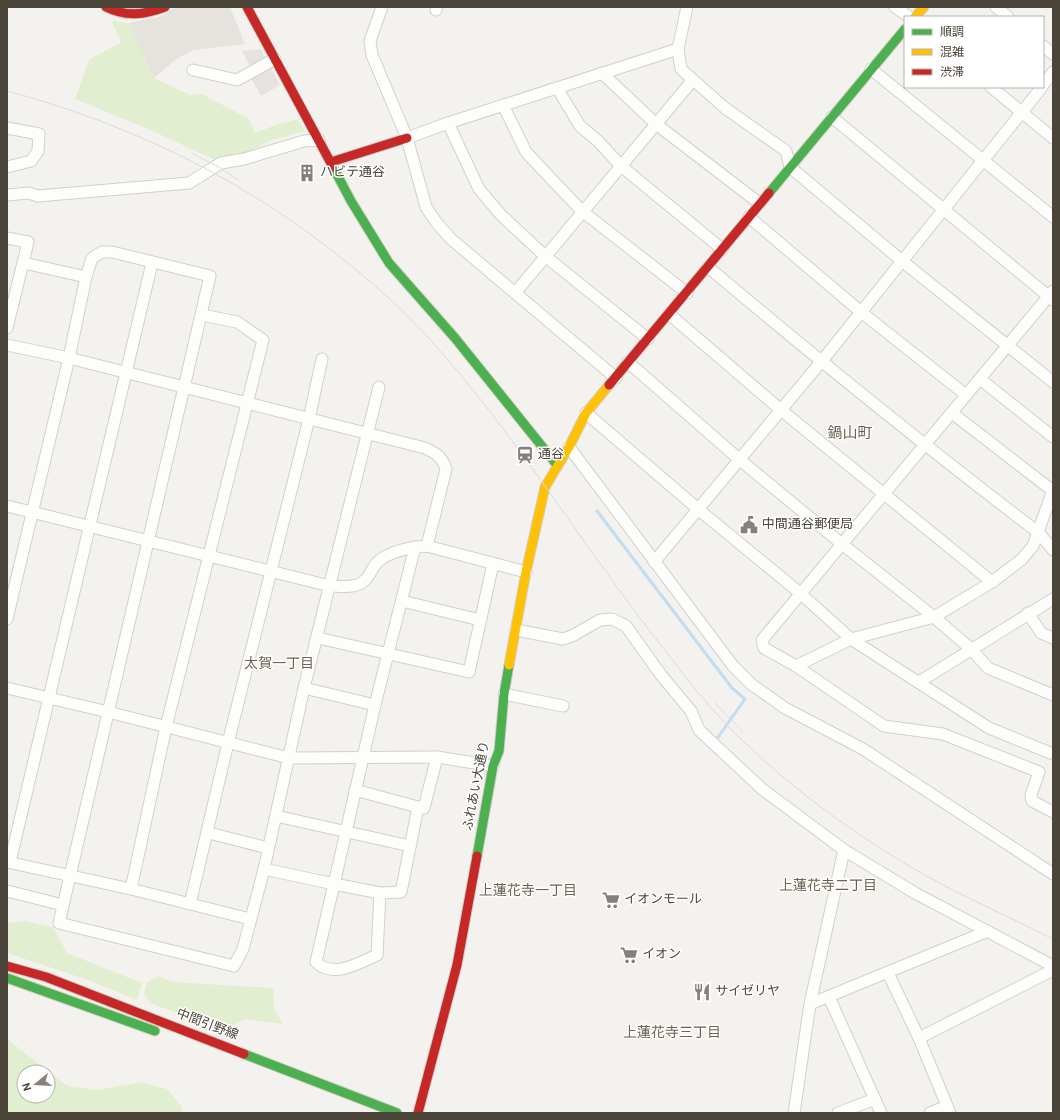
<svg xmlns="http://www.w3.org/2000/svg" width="1060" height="1120" font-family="Overpass,'Noto Sans JP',sans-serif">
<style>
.green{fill:#e1eecf;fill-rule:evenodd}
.parking{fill:#e6e3df}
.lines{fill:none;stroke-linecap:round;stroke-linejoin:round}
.stream{stroke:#c0ddf1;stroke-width:3}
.street-casing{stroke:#d2d0cb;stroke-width:13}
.fast-casing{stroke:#d3cfc5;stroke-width:11}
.slow-casing{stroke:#d3cfc5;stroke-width:11}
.jam-casing{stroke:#d3cfc5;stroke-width:11}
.street{stroke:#fdfdfc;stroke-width:11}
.fast{stroke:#4caf50;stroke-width:9}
.slow{stroke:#ffc107;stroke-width:9}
.jam{stroke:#c62828;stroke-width:9}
.tram{stroke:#dbdbda;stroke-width:1}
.labels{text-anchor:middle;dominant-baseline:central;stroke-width:3;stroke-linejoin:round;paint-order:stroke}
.poi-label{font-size:13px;fill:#4b4439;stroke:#fff;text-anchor:start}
.street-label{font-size:13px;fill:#4b4439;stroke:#fff}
.neighbourhood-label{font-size:14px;fill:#6e6250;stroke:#fff}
.quarter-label{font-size:15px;fill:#6e6250;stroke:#fff}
</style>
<rect width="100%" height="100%" fill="#f4f2ee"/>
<g class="green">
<path d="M111,20l19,4 24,54 36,17 12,-1 47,25 6,14 21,-8 22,-6 7,12 -33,9 -31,15 -26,5 -69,-32 -71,-29 14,-39 32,-18z"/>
<path d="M24,921l29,6 14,26 75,30 -5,17 -49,-20 -81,-27v-30z"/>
<path d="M159,976l13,6 101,6 1,20 9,16 -38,-5 -21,11 -74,-27 -6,-9 3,-12z"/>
<path d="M7,1039l60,47 30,4 44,-8 26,7 14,17 1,7h-175zM24,1072h24v24h-24z"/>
</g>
<g class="parking">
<path d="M176,7h54l15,37 -52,6 -18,10 -21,18 -25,-55 33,-7z"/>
<path d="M261,49l6,12 -16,8 -9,-18z"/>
<path d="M270,66l10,19 -19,11 -11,-20z"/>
</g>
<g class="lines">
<path class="stream" d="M597,511l135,177 13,11 -29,41"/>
<g class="street-casing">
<g id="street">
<path d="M382,7l-12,34 2,14 35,83 19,69 10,15 15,17 165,139"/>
<path d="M687,7l-9,42 3,20 44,39 61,43 4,16 112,94 151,121"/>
<path d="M895,7l14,10"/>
<path d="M996,7l12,10"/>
<path d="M436,10l1,-3"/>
<path d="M1043,46l10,8"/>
<path d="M871,69l182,148"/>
<path d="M193,70l44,10 38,-21"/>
<path d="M602,73l54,51 103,79"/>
<path d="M1043,85l10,-13"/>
<path d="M991,87l62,51"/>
<path d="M557,88l23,38 18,15 23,25 101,83"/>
<path d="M503,105l23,47 30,32 26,27 105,82"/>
<path d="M832,117l221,183"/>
<path d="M448,123l31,66 22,26 44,41 103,83"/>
<path d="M7,128l32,6 -1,17 -7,10 -24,6"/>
<path d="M407,138l41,-15 230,-74"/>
<path d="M7,195l22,-2 9,3 151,-13 32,-20 23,-4 60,-18 15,-1"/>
<path d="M749,217l112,95 105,83"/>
<path d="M7,238l21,4 -21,86"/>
<path d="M24,263l62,14"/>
<path d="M708,267c108,91 218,180 331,266l14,17"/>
<path d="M1053,291l-291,349 2,8 32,18 88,60 59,8 96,38 -8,23 1,6 21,11"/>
<path d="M515,293l177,-212"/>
<path d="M669,314l112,96 211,172"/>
<path d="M7,345l62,13 356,90c11,5 17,9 21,21l-19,77"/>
<path d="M628,362l112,98 102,84 92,73 37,32 17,19 65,27"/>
<path d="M980,379l73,58"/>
<path d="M586,413l112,96 102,84 51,46 138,89 64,26"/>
<path d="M952,413l101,78"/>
<path d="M569,447l164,219 18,18 34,24 78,41 190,125"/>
<path d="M7,506l323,80c11,0 27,3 35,-6 6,-6 8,-15 15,-20 12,-9 32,-13 47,-14l99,26"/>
<path d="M654,562l167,-200 221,-275"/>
<path d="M402,601l78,19"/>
<path d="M1028,613l13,20 12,5"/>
<path d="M7,619l62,-261 17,-81 6,-19 10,-6h10l98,24 -151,647 175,43 9,-17 21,-80 40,-181 75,-301"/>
<path d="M516,630l47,9 9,-3 28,-16 12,-1 14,7 35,49 30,36 8,19 63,59 82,61 71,43 138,73"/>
<path d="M318,638l151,34 24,-108"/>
<path d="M796,666l55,-27 83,-22 58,-35 29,-22 12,-14 20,-56"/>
<path d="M919,682l134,-83"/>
<path d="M7,688l101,24 181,46 148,-1 56,9"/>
<path d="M304,688l71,17"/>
<path d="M504,694l59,12"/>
<path d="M355,790l63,17"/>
<path d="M276,816l134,30"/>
<path d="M209,833l59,15"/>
<path d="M7,862l124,27 119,30"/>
<path d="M10,862l142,-599"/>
<path d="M264,869l70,15 41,-179 40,-158"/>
<path d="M131,889l35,-162 97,-387 -26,-18 -35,-7"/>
<path d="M7,891l56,14"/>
<path d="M380,893l-3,62c-18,8 -44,24 -61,7l18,-78 46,9 21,-1 17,-85 6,1 13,-51"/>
<path d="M190,904l38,-161 81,-324 13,-60"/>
<path d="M888,973l31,65 31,75"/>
<path d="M829,997l52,116"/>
<path d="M810,1004l178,-73"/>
<path d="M919,1038l134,-68"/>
<path d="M794,1113l16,-109 34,-154"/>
<path d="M838,1113l37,-14"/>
<path d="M930,1113l17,-7"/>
</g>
</g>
<g class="fast-casing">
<g id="fast">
<path d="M333,167l18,34 38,62 66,75 102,127"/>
<path d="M769,193l136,-164"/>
<path d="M477,856l16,-90 6,-15 5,-57 5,-29"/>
<path d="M7,978l148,53"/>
<path d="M244,1054l153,59"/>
</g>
</g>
<g class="slow-casing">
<g id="slow">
<path d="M915,17l9,-10"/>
<path d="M509,665l17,-93 19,-85 24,-40 17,-34 23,-28"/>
</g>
</g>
<g class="jam-casing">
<g id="jam">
<path d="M106,7c20,10 38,8 59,0"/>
<path d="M247,7l86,160"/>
<path d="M331,162l76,-24"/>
<path d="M609,385l160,-192"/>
<path d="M7,966l39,11 198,77"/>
<path d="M418,1113l39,-148 20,-109"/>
</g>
</g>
<use href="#street" class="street"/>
<use href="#fast" class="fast"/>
<use href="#slow" class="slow"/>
<use href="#jam" class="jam"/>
<g class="tram">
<path d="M7,91c128,34 246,93 348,178 23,19 46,39 66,61 36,38 69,81 100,123 49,67 95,136 147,201 18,24 37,48 57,69 54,56 120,105 186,144 45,27 95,48 142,72"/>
<path d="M193,154l24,12 21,14"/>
<path d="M715,703l28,29"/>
</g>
</g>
<defs>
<g id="building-bare" transform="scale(1.38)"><path d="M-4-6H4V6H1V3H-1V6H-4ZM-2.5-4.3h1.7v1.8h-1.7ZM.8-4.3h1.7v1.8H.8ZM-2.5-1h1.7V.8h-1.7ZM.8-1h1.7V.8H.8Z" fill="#868178" stroke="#fff" stroke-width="2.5" paint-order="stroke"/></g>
<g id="station-bare" transform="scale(1.38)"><path d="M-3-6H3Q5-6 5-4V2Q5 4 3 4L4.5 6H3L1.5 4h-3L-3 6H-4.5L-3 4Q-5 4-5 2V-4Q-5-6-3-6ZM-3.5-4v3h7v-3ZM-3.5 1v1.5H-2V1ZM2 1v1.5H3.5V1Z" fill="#868178" stroke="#fff" stroke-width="2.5" paint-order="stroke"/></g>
<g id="civic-bare" transform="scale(1.38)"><path d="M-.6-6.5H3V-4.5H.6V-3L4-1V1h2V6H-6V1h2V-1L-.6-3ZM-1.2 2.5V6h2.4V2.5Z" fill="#868178" stroke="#fff" stroke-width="2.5" paint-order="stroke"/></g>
<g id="supermarket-bare" transform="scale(1.38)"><path d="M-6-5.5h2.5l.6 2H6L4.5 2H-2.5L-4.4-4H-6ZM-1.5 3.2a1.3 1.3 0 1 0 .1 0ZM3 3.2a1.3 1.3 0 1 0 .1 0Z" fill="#868178" stroke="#fff" stroke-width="2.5" paint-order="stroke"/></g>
<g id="restaurant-bare" transform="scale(1.38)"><path d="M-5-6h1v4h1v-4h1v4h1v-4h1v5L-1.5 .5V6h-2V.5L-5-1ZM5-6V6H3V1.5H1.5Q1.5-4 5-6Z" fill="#868178" stroke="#fff" stroke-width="2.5" paint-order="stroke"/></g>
</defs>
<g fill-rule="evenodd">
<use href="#building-bare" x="307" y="173"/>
<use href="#station-bare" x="525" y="455"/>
<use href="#civic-bare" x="749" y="525"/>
<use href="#supermarket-bare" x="611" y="900"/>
<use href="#supermarket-bare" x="629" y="955"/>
<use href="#restaurant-bare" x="702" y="992"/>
</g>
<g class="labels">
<g class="poi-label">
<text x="320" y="173">ハビテ通谷</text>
<text x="538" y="455">通谷</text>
<text x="762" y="525">中間通谷郵便局</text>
<text x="624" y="900">イオンモール</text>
<text x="642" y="955">イオン</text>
<text x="715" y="992">サイゼリヤ</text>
</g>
<g class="street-label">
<text transform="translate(477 786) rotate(-79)">ふれあい大通り</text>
<text transform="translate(207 1025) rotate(21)">中間引野線</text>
</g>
<g class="neighbourhood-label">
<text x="279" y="664">太賀一丁目</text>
<text x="828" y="886">上蓮花寺二丁目</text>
<text x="528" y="891">上蓮花寺一丁目</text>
<text x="672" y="1033">上蓮花寺三丁目</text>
</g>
<g class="quarter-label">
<text x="850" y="434">鍋山町</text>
</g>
</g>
<rect width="1060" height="1120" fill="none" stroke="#4b4439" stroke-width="16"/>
<rect x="904" y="16" width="140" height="72" fill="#ffffff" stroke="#b7b4b0"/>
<rect x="912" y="29" width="20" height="6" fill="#4caf50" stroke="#b7b4b0"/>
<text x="940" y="36" font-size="12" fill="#4b4439">順調</text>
<rect x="912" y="49" width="20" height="6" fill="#ffc107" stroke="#b7b4b0"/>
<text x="940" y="56" font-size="12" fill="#4b4439">混雑</text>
<rect x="912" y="69" width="20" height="6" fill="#c62828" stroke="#b7b4b0"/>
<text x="940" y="76" font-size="12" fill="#4b4439">渋滞</text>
<g transform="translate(36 1084) rotate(252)"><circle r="19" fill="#ffffff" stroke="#b7b4b0"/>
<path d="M0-3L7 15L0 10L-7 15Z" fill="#868178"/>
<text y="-6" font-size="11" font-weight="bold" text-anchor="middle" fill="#4b4439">N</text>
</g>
</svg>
